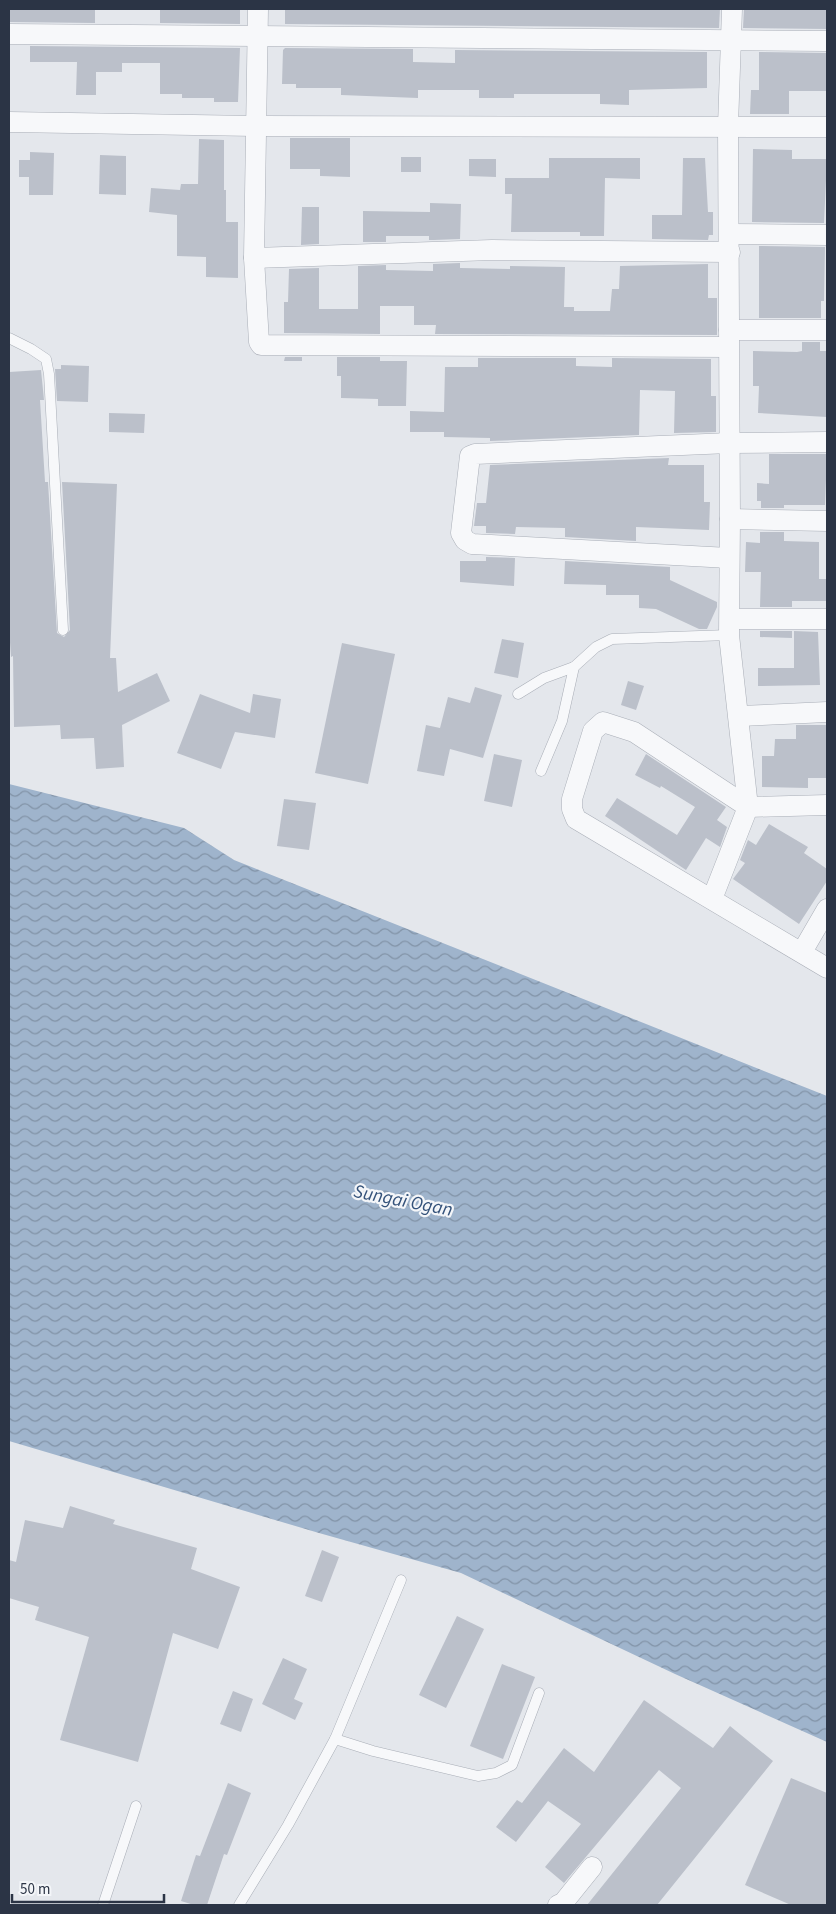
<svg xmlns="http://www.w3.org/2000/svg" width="836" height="1914" font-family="'Source Sans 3',sans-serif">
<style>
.water{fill:url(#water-waves)}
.building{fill:#bbc0ca}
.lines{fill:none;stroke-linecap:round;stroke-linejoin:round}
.lane-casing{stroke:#a9aeb7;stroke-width:11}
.street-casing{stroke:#a9aeb7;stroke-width:21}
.lane{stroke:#f7f8fa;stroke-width:10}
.street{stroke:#f7f8fa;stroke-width:20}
.labels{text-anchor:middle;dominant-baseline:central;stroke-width:4.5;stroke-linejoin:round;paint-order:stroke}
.water-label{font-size:19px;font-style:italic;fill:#34527a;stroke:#f4f6f9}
</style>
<defs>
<pattern id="water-waves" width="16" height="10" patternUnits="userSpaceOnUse" patternTransform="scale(1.25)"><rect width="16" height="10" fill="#9fb4cc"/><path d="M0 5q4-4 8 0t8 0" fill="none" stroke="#8293a7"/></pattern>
</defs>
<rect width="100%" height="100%" fill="#e4e7ec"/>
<path class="water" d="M9,784l175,44 50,32 593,236v646l-152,-68 -214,-101 -142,-40 -310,-92z"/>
<g class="building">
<path d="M9,9h86v14l-86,-1z"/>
<path d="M160,9h80v15l-80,-1z"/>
<path d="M285,9h435l-1,19 -434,-4z"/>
<path d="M744,9h83v20l-84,-1z"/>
<path d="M30,46l210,2 -2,54h-24v-4h-32v-4h-22v-31h-38v9h-26v23h-20l1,-33h-47z"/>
<path d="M285,48l128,1v13l42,1v-13l252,2v36l-78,2v15l-29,-1v-10h-86v4h-35v-8h-61v8l-77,-3v-7h-45v-4h-14l1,-34z"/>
<path d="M759,52l68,1v38h-38v23h-39l1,-24h8z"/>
<path d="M290,138h60v39l-30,-1v-7h-30z"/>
<path d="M199,139l25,1v50h2v32h12v56l-32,-1v-20l-29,-1v-41l-28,-3 2,-24 29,2 1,-6h17z"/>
<path d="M753,149l39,1v9h35l-3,64 -72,-1z"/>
<path d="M30,152l24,1 -1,42h-24v-18h-10v-17h11z"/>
<path d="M100,155l26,1v39l-27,-1z"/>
<rect x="401" y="157" width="20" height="15"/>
<path d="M549,158h91v21l-35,-1 -1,58h-24v-4h-69l1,-38h-7v-16h44z"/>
<path d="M683,158h22l3,54h5v23h-4l-1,5 -56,-1v-24h30z"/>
<path d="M469,159h27v18l-27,-1z"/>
<path d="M430,203l31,1 -1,35 -26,1h-5v-4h-43v6h-23v-31l67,1z"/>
<path d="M302,207h17v37l-18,1z"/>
<path d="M759,246l66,1 -1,54h-3v17h-62z"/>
<path d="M460,263v5l50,1v-3l55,1 -1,40h10v4h36l2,-22h7l1,-23 88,-2v34h9v37l-282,-1 1,-9h-22v-19h-34v28l-96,-1v-31h4l1,-33 30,-1v41h39v-43l28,-1v5l47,1v-7z"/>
<path d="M802,342h18v9h7v66l-69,-4 1,-27h-6v-35l44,1 5,-1z"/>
<path d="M285,357h17v4h-18z"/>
<path d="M337,357h43v4h27l-1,45h-28v-7l-37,-1v-22h-4z"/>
<path d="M478,358h98v8l36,1v-9l99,1v37h5v36l-42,1 1,-42 -35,-1 -1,45 -149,6v-3l-46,-1v-5h-34v-21l34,1 1,-45h33z"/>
<path d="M61,365l28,1 -1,36 -31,-1 -2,-32h6z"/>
<path d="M41,370l3,30h-4l5,82h3l9,151 7,4 6,-7 -8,-148 55,2 -7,174h6l2,34 39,-19 13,28 -48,24 2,42 -28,2 -2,-31 -33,1 -1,-14 -46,2 -1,-71 -2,1 -2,-29v-256z"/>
<path d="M109,413l36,1 -1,19 -35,-1z"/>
<path d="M769,454h58l-2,51h-41v3h-23v-7h-4v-18l12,1z"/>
<path d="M669,458l-1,7h36v37h6l-1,28 -73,-3v14l-71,-4v-9l-49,-1 -1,7 -29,-1v-7h-12l3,-23h9l4,-38z"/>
<path d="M760,532h24v9l35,1v37h7v22h-34v6h-32l1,-35h-16l1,-30 14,1z"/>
<path d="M486,557l29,1 -1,28 -54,-4v-21h26z"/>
<path d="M565,561l105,6v13l47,22v5l-10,22h-8l-43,-20 -17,-1v-13h-33v-10l-42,-1z"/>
<path d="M760,631h32v7l-32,-1z"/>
<path d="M794,631l24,1 2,53 -62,1v-18h36z"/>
<path d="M502,639l22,4 -6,35 -24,-5z"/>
<path d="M342,643l53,11 -27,130 -53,-11z"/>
<path d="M628,681l16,5 -8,24 -15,-5z"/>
<path d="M475,687l27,8 -19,63 -33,-9 -6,27 -27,-5 9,-46 14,3 8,-31 22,6z"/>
<path d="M200,694l50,19 3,-19 28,5 -6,39 -40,-6 -14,37 -44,-16z"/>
<path d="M796,725h31v53h-19v10l-46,-1v-31h12l1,-17h21z"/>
<path d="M494,754l28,6 -10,47 -28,-6z"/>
<path d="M646,754l80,53 -9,13 10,7 -7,20 -14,-9 -20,32 -81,-54 12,-18 60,37 18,-28 -34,-21 -1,2 -25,-13z"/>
<path d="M284,799l32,4 -7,47 -32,-4z"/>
<path d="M769,824l39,23 -4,6 23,16v12l-28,43 -66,-45 12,-16 -5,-3 8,-20 8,5z"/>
<path d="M70,1506l45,14 -2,4 84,24 -6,21 49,18 -22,62 -45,-16 -35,129 -78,-22 29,-103 -54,-17 4,-13 -30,-9v-38l7,2 9,-42 38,8z"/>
<path d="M322,1550l17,7 -17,45 -17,-6z"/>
<path d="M457,1616l27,13 -38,79 -27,-13z"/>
<path d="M283,1658l24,11 -13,30 9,4 -8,17 -33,-16z"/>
<path d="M502,1664l33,13 -32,82 -33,-13z"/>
<path d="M233,1691l20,8 -12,33 -21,-8z"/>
<path d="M644,1700l69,48 17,-22 43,35 -116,144h-70l94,-117 -22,-18 -95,113 -19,-16 36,-43 -33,-23 -32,41 -20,-15 21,-27 5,3 42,-55 30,24z"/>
<path d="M791,1778l36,15v112h-36l-46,-20z"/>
<path d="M228,1783l23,10 -24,62 -3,-1 -17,51h-13l-13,-4 15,-46 4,1z"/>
</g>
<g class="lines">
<g class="lane-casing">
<g id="lane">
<path d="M9,338l22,11 15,10 3,15 14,256"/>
<path d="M518,694l26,-16 30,-11"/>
<path d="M541,771l21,-50 12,-54 22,-20 16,-8 117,-4"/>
<path d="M335,1739l66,-159"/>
<path d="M103,1905l33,-99"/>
<path d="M239,1905l49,-80 47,-86 38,12 105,25 18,-3 16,-8 27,-72"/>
</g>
</g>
<g class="street-casing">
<g id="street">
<path d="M258,9l-4,249 5,84 2,3 467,2"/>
<path d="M732,9l-4,117 2,393 -1,116 19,172 79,-2"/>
<path d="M9,34l818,7"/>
<path d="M9,122l246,4 572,1"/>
<path d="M730,234l97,1"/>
<path d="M254,258l238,-8 238,2"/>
<path d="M729,330h98"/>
<path d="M730,519l97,2"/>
<path d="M729,558l-257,-14 -7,-4 -4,-7 9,-77 5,-2 254,-11 98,-1"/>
<path d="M730,619h97"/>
<path d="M740,716l87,-4"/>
<path d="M712,899l36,-92 -114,-75 -31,-10 -10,9 -21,68v10l4,10 251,149"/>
<path d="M802,952l25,-43"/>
<path d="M558,1905l5,-2 29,-36"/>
</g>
</g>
<use href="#lane" class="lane"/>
<use href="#street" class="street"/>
</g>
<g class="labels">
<g class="water-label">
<text transform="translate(403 1201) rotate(11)">Sungai Ogan</text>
</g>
</g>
<rect width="836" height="1914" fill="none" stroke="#2b3445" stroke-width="20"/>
<path d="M12 1894v8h152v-8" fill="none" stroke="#2b3445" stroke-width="2.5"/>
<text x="20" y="1894" font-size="15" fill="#2b3445" stroke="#f4f6f9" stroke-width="4" paint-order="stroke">50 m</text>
</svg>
